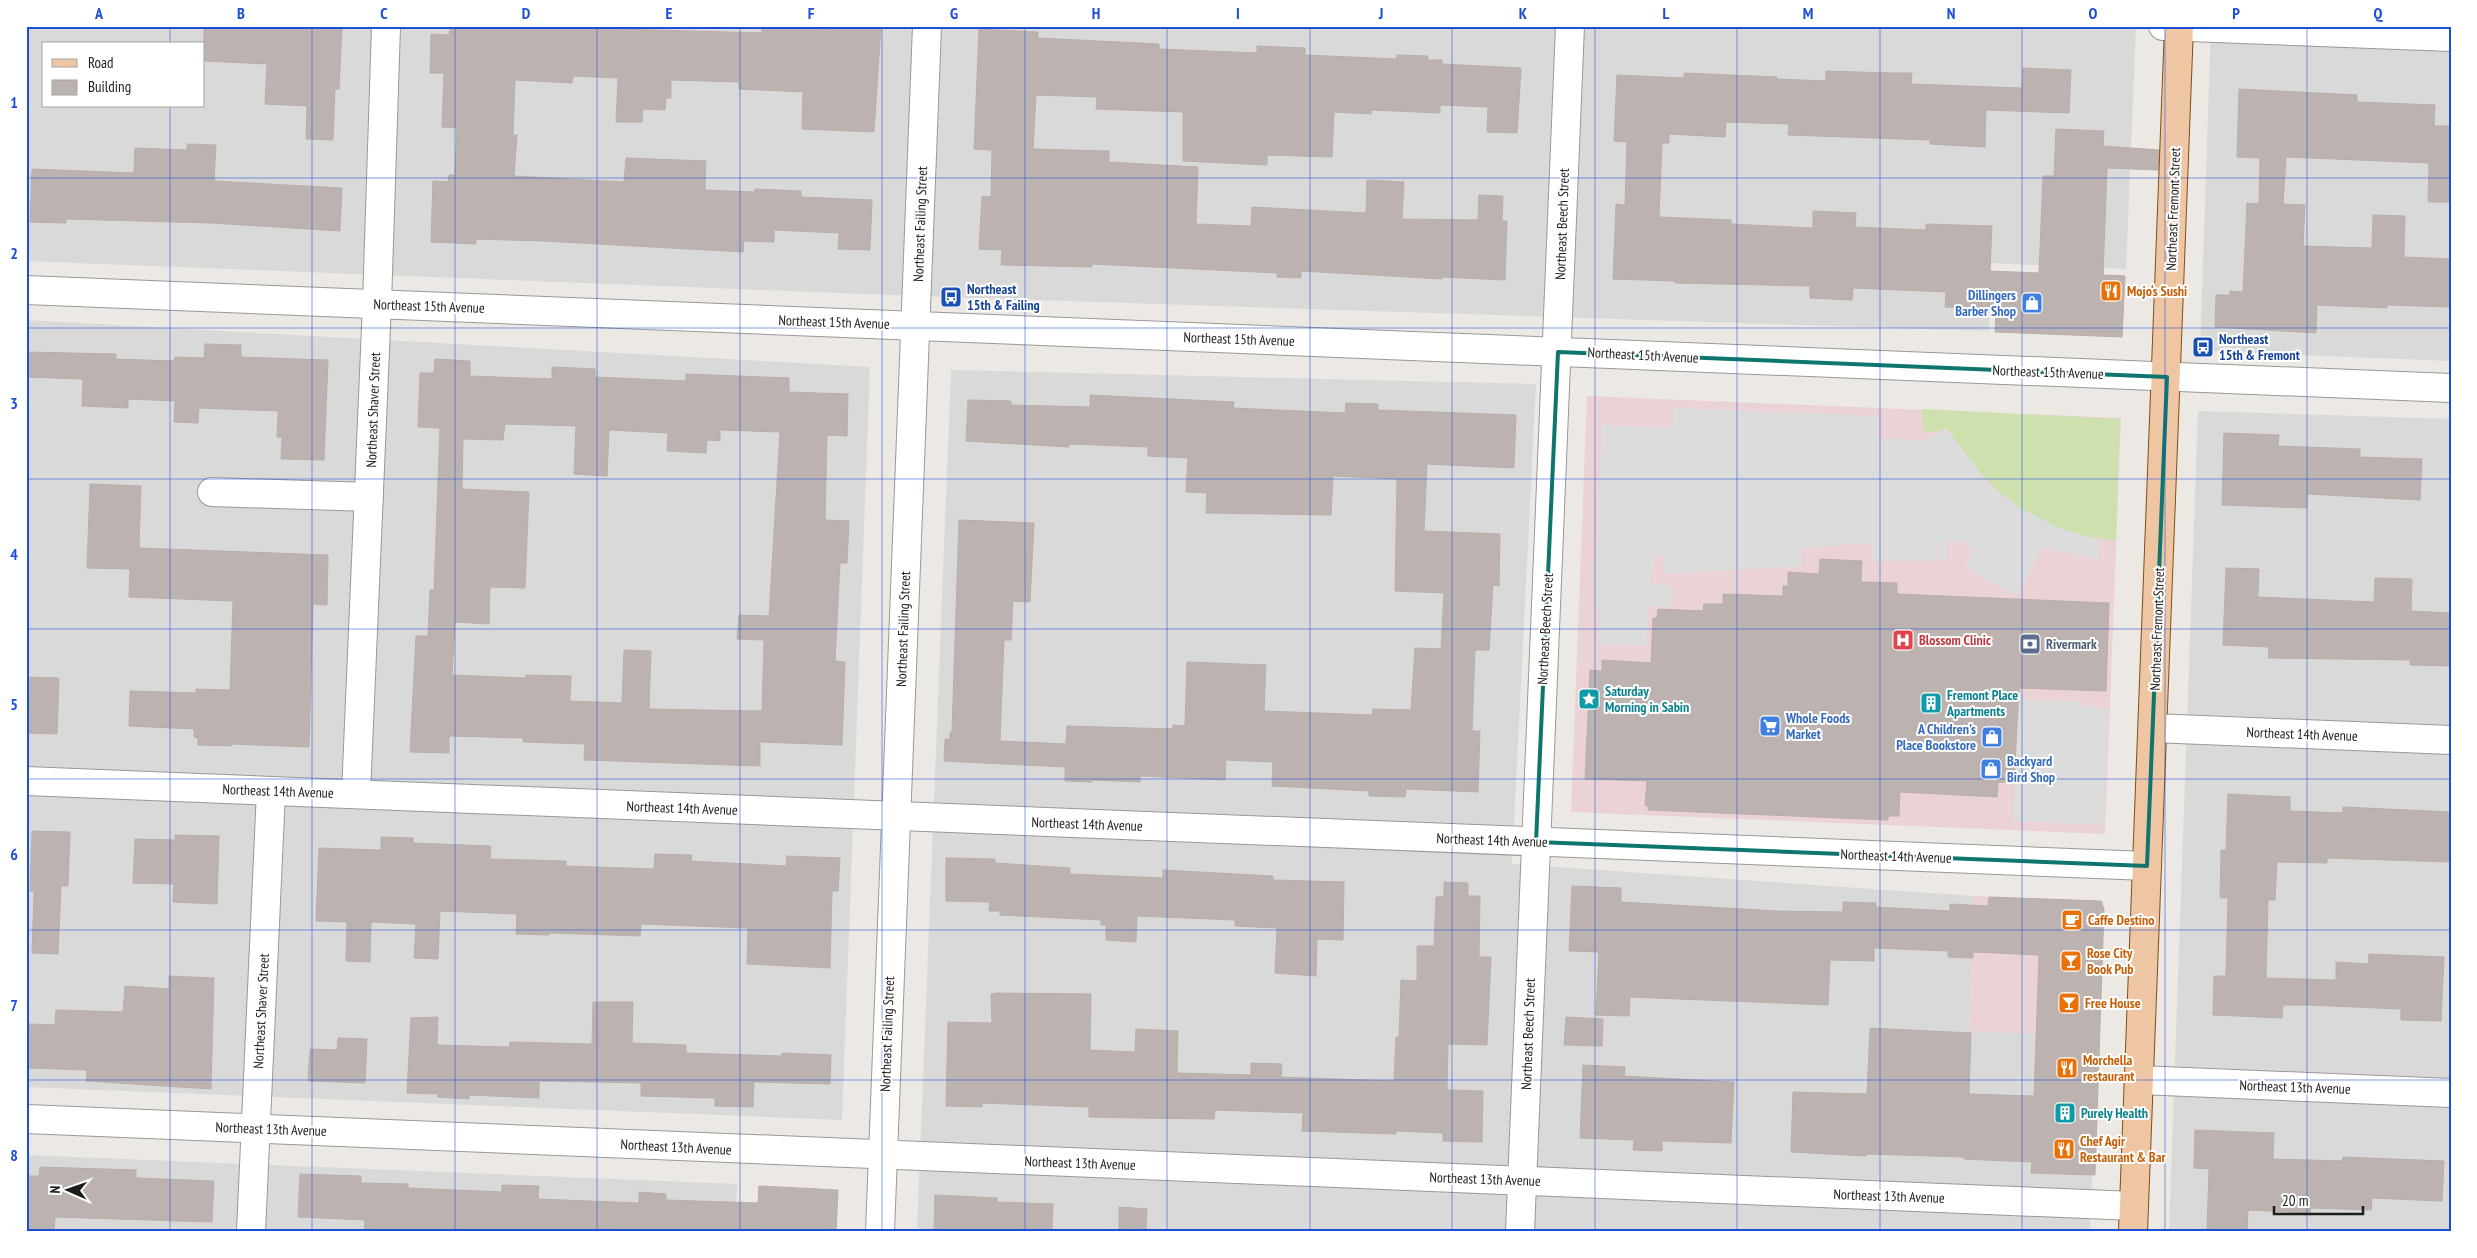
<svg xmlns="http://www.w3.org/2000/svg" width="2477" height="1258" font-family="'PT Sans Narrow',sans-serif">
<style>
.residential{fill:#dad9d9;fill-rule:evenodd}
.commercial{fill:#ebd3d5}
.grass{fill:#cde0ae}
.parking{fill:#dcdcdc}
.building{fill:#bcb3b0;stroke:#bbaea7;fill-rule:evenodd}
.lines{fill:none;stroke-linecap:round;stroke-linejoin:round}
.minor-casing{stroke:#999;stroke-width:30}
.major-casing{stroke:#814f12;stroke-width:30}
.minor{stroke:#fff;stroke-width:28}
.major{stroke:#efc6a4;stroke-width:28}
.marked{fill:none;stroke:#0f766e;stroke-width:4;stroke-linejoin:round}
.grid{fill:none;stroke:#1d4ed8;stroke-width:1;stroke-opacity:0.55}
.labels{text-anchor:middle;dominant-baseline:central;stroke-width:4;stroke-linejoin:round;paint-order:stroke}
.street-label{font-size:14px;fill:#1c1c1c;stroke:#fff}
.transit-label{font-size:14px;font-weight:bold;fill:#164399;stroke:#fff;text-anchor:start}
.food-label{font-size:14px;font-weight:bold;fill:#c56008;stroke:#fff;text-anchor:start}
.shop-label{font-size:14px;font-weight:bold;fill:#366cbe;stroke:#fff;text-anchor:end}
.health-label{font-size:14px;font-weight:bold;fill:#be3a42;stroke:#fff;text-anchor:start}
.service-label{font-size:14px;font-weight:bold;fill:#4e5e75;stroke:#fff;text-anchor:start}
.culture-label{font-size:14px;font-weight:bold;fill:#0d838f;stroke:#fff;text-anchor:start}
.neatline{fill:none;stroke:#1d4ed8;stroke-width:2}
.grid-label{font-size:16px;text-anchor:middle;font-weight:bold;fill:#1d4ed8}
</style>
<rect width="100%" height="100%" fill="#ece8e3"/>
<g class="residential">
<path d="M26,26h2110l-10,243 -135,-6 -2,68 -1046,-34 -917,-36zM44,44h160v62h-160z"/>
<path d="M2211,26h240v335l-251,-10z"/>
<path d="M26,320l844,47 -28,753 -816,-33z"/>
<path d="M951,370l585,14 -24,480 462,32 -5,135 67,3 56,138 -2,60h-1173z"/>
<path d="M2198,411l253,8v813h-282z"/>
<path d="M26,1155l711,29 -2,48h-709z"/>
</g>
<g class="commercial">
<path d="M1587,396l534,22 -16,416 -534,-22z"/>
<path d="M1974,896l129,5 -11,271 -61,-2 5,-136 -67,-3z"/>
</g>
<path class="grass" d="M1922,409l198,10 -4,121c-75,-3 -130,-50 -169,-111l-20,4 -4,-5z"/>
<g class="parking">
<path d="M1674,408l205,8 -1,22 47,2 22,-11 41,54 20,18 50,27 42,12 -2,20 -55,-13 -27,49 -51,-29 10,-18 -14,-8h-14v20h-75v-18l-71,5 1,18 -137,8 -1,-19h-9l-5,29 22,2 -1,21 -23,-1 -2,40 -48,-2 2,-36h-6l8,-183 71,3z"/>
<path d="M2018,699l64,3v4l26,2 -5,117 -90,-4z"/>
</g>
<g class="building">
<path d="M204,26h138l-3,63h-4l-2,51 -27,-1 1,-33 -42,-2 2,-40 -63,-3z"/>
<path d="M450,26h171v3l141,4v-6l69,2v-3h50l-7,106 -72,-3 1,-37 -64,-3v-7l-68,-2v18h-5l-1,12 -22,-1 -1,13h-26l2,-44 -45,-2 -1,7 -57,-3 -2,55h4l-3,41 110,6 2,-24 80,3 -1,29 49,2 1,-3 46,2v6l71,3 -2,50 -32,-1 1,-16 -65,-3v12l-30,-1 -1,11 -200,-11 -67,-2v5l-45,-2 2,-61 15,1 1,-7h6l2,-47 -15,-1 2,-54h-14l1,-39 18,1z"/>
<path d="M979,29l59,3v6l121,6v5l98,4v-7l48,2v7l92,4v-4l31,1v4h14v4l79,4 -4,65 -30,-1 1,-25 -48,-2v8l-69,-3v4l-37,-2 -2,45 -65,-2v10l-84,-4v-49l-87,-3 1,-12 -61,-2 -3,54 76,2v11l89,5 -2,57 55,2 1,-19 114,6 1,-33 37,2 -2,37 76,1 1,-25 24,1 -1,25h5l-2,59 -63,-3v2l-141,-8v7l-24,-1v-4l-185,-9v3l-91,-2 1,-15 -23,-1 3,-53 9,1 1,-47 -18,-1z"/>
<path d="M2023,68l48,2 -2,43 -83,-3 -1,37 -55,-3v-4l-142,-5 1,-11 -63,-2 -1,15 -56,-3v9h-7l-3,74 72,3v4l82,4v-17l43,2 -1,14 71,3v-6l66,2 -2,45 49,2 4,-97h11l2,-47 48,2 -1,15 56,4 -1,20 -51,-2 -4,107 22,1 -3,61 -127,-5 1,-23 -51,-2 1,-15 -93,-4 -1,12 -42,-2v-12l-135,-3v-2l-62,-2 3,-75 9,1 2,-63 -13,-1 3,-66 67,3v-5l93,4 -1,2 50,2v-10l63,2h23l-1,11 111,4z"/>
<path d="M2239,89l118,6v7l78,3 -1,21h17v76h-23l1,-39 -143,-6 -3,47 22,1 -2,41 69,2 1,-33 32,1 -1,41 47,2v48l-64,-2v3l-70,-3 -1,28 -101,-6 1,-32h14v-4l13,1 4,-89 12,1 1,-46 -23,-1z"/>
<path d="M187,144l29,1 -2,36 128,7 -2,43 -129,-8 -145,-4v4l-36,-1 2,-53 102,4 1,-25 52,2z"/>
<path d="M205,344l36,1v12l87,3 -4,100 -43,-1 1,-22h-5l1,-26 -79,-3 -1,15 -24,-1 1,-21 -47,-2v9l-46,-2 1,-27 -57,-2v-25l90,2v5l58,2 1,-4 29,1z"/>
<path d="M435,359l35,2v15l82,3v-12l43,2v8l91,4v-7l103,4v14l59,2 -1,42 -20,-1 -2,85 24,1 -2,42h-7l-5,98 10,1 -3,83 -82,-3v24l-176,-6 1,-16 -62,-2v-4l-74,-2v17l-39,-1 6,-116h12l2,-46h4l6,-162 -22,-1 2,-54h14zM505,424l71,2 -2,48 33,2 2,-46 59,3 -1,18 39,2 1,-13 13,1v-11l60,2 -11,184 -30,-1 -2,24 27,1 -2,71 -113,-2 2,-58 -27,-1 -2,53 -52,-2 1,-25 -45,-1v3l-74,-3 3,-53 34,2 1,-37 35,1 4,-96 -67,-3 1,-50 40,1z"/>
<path d="M1090,395l144,7 -1,6 112,5 1,-10 32,1v6l138,5 -2,53 -87,-4 -3,67 76,3 -1,52 -6,-1 -4,65h-14l-3,81h8l-2,61 -72,-3 -1,8 -36,-1v-5l-97,-5 1,-24 -47,-2 -1,20 -85,-4v6l-48,-2v2l-27,-1v-14l-121,-6 1,-22h5v-7h2l7,-212 75,3 -4,79 -17,-1 -2,39h-7l-4,101 66,3 1,-18 106,3v-4l12,1 2,-64 79,3 -2,46 108,4 1,-6 38,1 4,-62 26,1 3,-56 -49,-2 2,-112 -64,-3 -2,39 -125,-2 1,-20 -21,-1 2,-34 -40,-2v-9l-79,-3v3l-103,-6 2,-41 43,1v4l79,2z"/>
<path d="M2224,433l55,2 -1,11 82,3v8l62,2 -2,41 -113,-6v14l-85,-3z"/>
<path d="M90,484l51,2 -2,62 189,7 -1,50 -14,-1 -4,143 -78,-3v2l-33,-1v-7l-4,-1v-8l-65,-3 1,-35 66,2v-4l34,1 3,-89 -104,-4 1,-28 -43,-1z"/>
<path d="M1820,559l42,2 -1,21 36,1v11l212,9 -3,88 -87,-3 -5,95 -16,-1 -1,15 -97,-5 -1,24h-11v4l-240,-10v-4l-3,-1 2,-24 -62,-2 5,-109 12,1v-11l49,3 2,-45h4l1,-9 45,2 1,-7h19v-10l60,2v-10h5v-14l31,2z"/>
<path d="M2226,568l33,1 -1,28 116,5 1,-24 37,1 -1,32 40,2 -2,53 -39,-1v-5l-142,-2 1,-11 -46,-2z"/>
<path d="M26,677l33,1 -2,56 -31,-1z"/>
<path d="M2228,794l62,3v14l53,2v-6l108,5 -1,50 -123,-4v5l-50,-1 -2,38h-7l-2,78 70,2v-18l32,2 1,-10 75,3 -3,64 -40,-1v-11l-93,-4h-25l-1,13 -69,-3 1,-39h12l2,-78h-8l1,-48h5z"/>
<path d="M32,831l38,1 -2,54h-7l-3,68 -26,-1 2,-62h-4z"/>
<path d="M175,835l44,1 -2,68 -44,-2 1,-18 -41,-1 2,-44 40,1z"/>
<path d="M381,837l32,1v5l78,3 -1,13 76,2v5l88,3 1,-15 37,1 -1,6 95,5 1,-10 53,2 -2,33h-6l-2,77 -83,-4 1,-36 -107,-4 -1,12 -91,-3v2l-33,-1 1,-20 -77,-3 -2,48 -24,-1 2,-34 -45,-2 -1,40 -24,-1 1,-39 -31,-1 3,-73 62,2z"/>
<path d="M946,858l49,1v4l75,5v6l93,4v-8l110,6v4l71,2 -1,58 -26,-1 -1,37 -41,-3 2,-45 -42,-2v-6l-98,-4 -1,26 -30,-2v-15h-5v-5l-101,-5v-4h-11l1,-9 -44,-1z"/>
<path d="M1444,882l24,1v13h12l-1,61h12l-4,88 -39,-1 -1,46 36,1 -1,51 -39,-1v-8l-47,-2v3l-94,-3 1,-18 -88,-3 -1,9 -76,-1 -49,-1v-10l-107,-4v4l-36,-1 2,-84 44,1 -1,-29 6,-1 94,1 -1,56 45,2 1,-23 42,2 -1,42 74,2v-12l31,1 -1,13 113,4 2,-44h3l2,-57 16,1v-35h17l2,-49h6l2,-2z"/>
<path d="M1572,886l49,2v14l156,9 66,1v-10l33,1v4l74,4v-7l38,2 1,-9 112,4 3,8 -9,266 -64,-2 1,-11 -68,-3v-2l-97,-3 -1,2 -75,-4 2,-60 74,2 3,-66 101,5 -2,61 65,2 5,-141 -66,-3v6l-25,-1v-6l-74,-3v13l-44,-1 -2,45 -198,-8 -1,19 -33,-1 3,-63 -30,-1z"/>
<path d="M169,976l45,2 -3,111 -125,-8 1,-11 -60,-2 2,-44 26,1 1,-15 67,2 2,-26 44,3z"/>
<path d="M593,1002h40l-1,41 54,2v8l96,3v-3l49,2 -1,29 -76,-2 -1,25 -38,-1v-8l-74,-2v-13l-102,-2v17l-70,-3v4l-31,-2v-3l-31,-1 4,-75 27,-1 -1,28 72,2 1,-5 82,2z"/>
<path d="M1566,1017l37,2 -1,27 -38,-1z"/>
<path d="M338,1038l29,1 -2,44 -57,-2 2,-32 27,1z"/>
<path d="M1583,1065l42,2 -1,9 110,6 -3,61 -69,-2v10l-29,-1 1,-10 -54,-2z"/>
<path d="M2195,1130l79,3 -1,26 69,2 1,-4 101,4 -2,40 -70,-3 -1,12 -60,-2 -1,5 -62,-3 -1,22h-40l2,-63 -15,-1z"/>
<path d="M40,1167l96,3v8l78,3 -2,41 -157,-5 -1,15h-28v-56h13z"/>
<path d="M300,1174l61,2v7l47,1v4l94,4v-7l37,1 -1,13 101,4v-11l27,2v6l92,3 1,-17 79,4 -2,42h-472l1,-12 -67,-3z"/>
<path d="M935,1195l62,3v4l56,2 -1,28h-118z"/>
<path d="M1119,1207l28,2 -1,23h-27z"/>
</g>
<g class="lines">
<g class="minor-casing">
<g id="minor">
<path d="M2163,26l288,11"/>
<path d="M26,290l2425,98"/>
<path d="M212,492l157,5"/>
<path d="M2153,728l298,12"/>
<path d="M26,781l2121,85"/>
<path d="M356,794l21,-490 9,-278"/>
<path d="M2139,1080l312,13"/>
<path d="M26,1119l2108,87"/>
<path d="M251,1232l20,-441"/>
<path d="M880,1232l47,-1206"/>
<path d="M1520,1232l50,-1206"/>
</g>
</g>
<g class="major-casing">
<path id="major" d="M2133,1232l46,-1206"/>
</g>
<use href="#minor" class="minor"/>
<use href="#major" class="major"/>
</g>
<path class="marked" d="M1558,352l609,25 -20,489 -611,-24z"/>
<path class="grid" d="M170,26v18M312,26v1206M455,26v1206M597,26v1206M740,26v1206M882,26v1206M1025,26v1206M1167,26v1206M1310,26v1206M1452,26v1206M1595,26v1206M1737,26v1206M1880,26v1206M2022,26v1206M2165,26v1206M2307,26v1206M170,106v1126M26,178h2425M26,328h2425M26,479h2425M26,629h2425M26,779h2425M26,930h2425M26,1080h2425"/>
<defs>
<g id="restaurant-square" transform="scale(1.125)"><rect x="-9" y="-9" width="18" height="18" rx="4" fill="#e8710a" stroke="#fff"/><path d="M-5-6h1v4h1v-4h1v4h1v-4h1v5L-1.5 .5V6h-2V.5L-5-1ZM5-6V6H3V1.5H1.5Q1.5-4 5-6Z" fill="#fff"/></g>
<g id="bus-square" transform="scale(1.125)"><rect x="-9" y="-9" width="18" height="18" rx="4" fill="#1a4fb4" stroke="#fff"/><path d="M-5-6H5V4H4V6H2V4H-2V6H-4V4H-5ZM-3.5-4V0h7V-4ZM-3.5 1.2v1.5H-2V1.2ZM2 1.2v1.5H3.5V1.2Z" fill="#fff"/></g>
<g id="shop-square" transform="scale(1.125)"><rect x="-9" y="-9" width="18" height="18" rx="4" fill="#3f7fe0" stroke="#fff"/><path d="M-5-2.5h2.3a2.7 3.5 0 0 1 5.4 0H5L5.5 6h-11ZM-1.5-2.5h3a1.5 2.3 0 0 0-3 0Z" fill="#fff"/></g>
<g id="hospital-square" transform="scale(1.125)"><rect x="-9" y="-9" width="18" height="18" rx="4" fill="#e0444e" stroke="#fff"/><path d="M-5-5h3v3.5h4V-5h3V5h-3V1.5h-4V5h-3Z" fill="#fff"/></g>
<g id="bank-square" transform="scale(1.125)"><rect x="-9" y="-9" width="18" height="18" rx="4" fill="#5c6f8a" stroke="#fff"/><path d="M-6-4H6V4H-6ZM0-2.3a2.3 2.3 0 1 0 0 4.6a2.3 2.3 0 1 0 0-4.6Z" fill="#fff"/></g>
<g id="sight-square" transform="scale(1.125)"><rect x="-9" y="-9" width="18" height="18" rx="4" fill="#0f9aa8" stroke="#fff"/><path d="M0-6L1.8-2.2L6-1.7L2.9 1.2L3.7 5.4L0 3.3L-3.7 5.4L-2.9 1.2L-6-1.7L-1.8-2.2Z" fill="#fff"/></g>
<g id="building-square" transform="scale(1.125)"><rect x="-9" y="-9" width="18" height="18" rx="4" fill="#0f9aa8" stroke="#fff"/><path d="M-4-6H4V6H1V3H-1V6H-4ZM-2.5-4.3h1.7v1.8h-1.7ZM.8-4.3h1.7v1.8H.8ZM-2.5-1h1.7V.8h-1.7ZM.8-1h1.7V.8H.8Z" fill="#fff"/></g>
<g id="supermarket-square" transform="scale(1.125)"><rect x="-9" y="-9" width="18" height="18" rx="4" fill="#3f7fe0" stroke="#fff"/><path d="M-6-5.5h2.5l.6 2H6L4.5 2H-2.5L-4.4-4H-6ZM-1.5 3.2a1.3 1.3 0 1 0 .1 0ZM3 3.2a1.3 1.3 0 1 0 .1 0Z" fill="#fff"/></g>
<g id="cafe-square" transform="scale(1.125)"><rect x="-9" y="-9" width="18" height="18" rx="4" fill="#e8710a" stroke="#fff"/><path d="M-5.5-4.5H6V0H3Q3 3.5 0 3.5H-2.5Q-5.5 3.5-5.5 0ZM3-3.2v2h1.7v-2ZM-6 4.5H4V6H-6Z" fill="#fff"/></g>
<g id="bar-square" transform="scale(1.125)"><rect x="-9" y="-9" width="18" height="18" rx="4" fill="#e8710a" stroke="#fff"/><path d="M-6-5H6L.8 .8V4.5H3.5V6h-7V4.5H-.8V.8Z" fill="#fff"/></g>
</defs>
<g fill-rule="evenodd">
<use href="#restaurant-square" x="2111" y="291"/>
<use href="#bus-square" x="951" y="297"/>
<use href="#shop-square" x="2032" y="303"/>
<use href="#bus-square" x="2203" y="347"/>
<use href="#hospital-square" x="1903" y="640"/>
<use href="#bank-square" x="2030" y="644"/>
<use href="#sight-square" x="1589" y="699"/>
<use href="#building-square" x="1931" y="703"/>
<use href="#supermarket-square" x="1770" y="726"/>
<use href="#shop-square" x="1992" y="737"/>
<use href="#shop-square" x="1991" y="769"/>
<use href="#cafe-square" x="2072" y="920"/>
<use href="#bar-square" x="2071" y="961"/>
<use href="#bar-square" x="2069" y="1003"/>
<use href="#restaurant-square" x="2067" y="1068"/>
<use href="#building-square" x="2065" y="1113"/>
<use href="#restaurant-square" x="2064" y="1149"/>
</g>
<g class="labels">
<g class="street-label">
<text transform="translate(2173 209) rotate(-88)">Northeast Fremont Street</text>
<text transform="translate(920 224) rotate(-88)">Northeast Failing Street</text>
<text transform="translate(1562 224) rotate(-88)">Northeast Beech Street</text>
<text transform="translate(429 306) rotate(2)">Northeast 15th Avenue</text>
<text transform="translate(834 322) rotate(2)">Northeast 15th Avenue</text>
<text transform="translate(1239 339) rotate(2)">Northeast 15th Avenue</text>
<text transform="translate(1643 355) rotate(3)">Northeast 15th Avenue</text>
<text transform="translate(2048 372) rotate(2)">Northeast 15th Avenue</text>
<text transform="translate(373 410) rotate(-88)">Northeast Shaver Street</text>
<text transform="translate(903 629) rotate(-88)">Northeast Failing Street</text>
<text transform="translate(1545 629) rotate(-87)">Northeast Beech Street</text>
<text transform="translate(2157 629) rotate(-88)">Northeast Fremont Street</text>
<text transform="translate(2302 734) rotate(2)">Northeast 14th Avenue</text>
<text transform="translate(278 791) rotate(2)">Northeast 14th Avenue</text>
<text transform="translate(682 808) rotate(2)">Northeast 14th Avenue</text>
<text transform="translate(1087 824) rotate(2)">Northeast 14th Avenue</text>
<text transform="translate(1492 840) rotate(2)">Northeast 14th Avenue</text>
<text transform="translate(1896 856) rotate(2)">Northeast 14th Avenue</text>
<text transform="translate(261 1011) rotate(-87)">Northeast Shaver Street</text>
<text transform="translate(887 1034) rotate(-88)">Northeast Failing Street</text>
<text transform="translate(1528 1034) rotate(-88)">Northeast Beech Street</text>
<text transform="translate(2295 1087) rotate(2)">Northeast 13th Avenue</text>
<text transform="translate(271 1129) rotate(2)">Northeast 13th Avenue</text>
<text transform="translate(676 1147) rotate(3)">Northeast 13th Avenue</text>
<text transform="translate(1080 1163) rotate(2)">Northeast 13th Avenue</text>
<text transform="translate(1485 1179) rotate(2)">Northeast 13th Avenue</text>
<text transform="translate(1889 1196) rotate(2)">Northeast 13th Avenue</text>
</g>
<g class="transit-label">
<text x="967" y="289">Northeast<tspan x="967" dy="16">15th &amp; Failing</tspan></text>
<text x="2219" y="339">Northeast<tspan x="2219" dy="16">15th &amp; Fremont</tspan></text>
</g>
<g class="food-label">
<text x="2127" y="291">Mojo‘s Sushi</text>
<text x="2088" y="920">Caffe Destino</text>
<text x="2087" y="953">Rose City<tspan x="2087" dy="16">Book Pub</tspan></text>
<text x="2085" y="1003">Free House</text>
<text x="2083" y="1060">Morchella<tspan x="2083" dy="16">restaurant</tspan></text>
<text x="2080" y="1141">Chef Agir<tspan x="2080" dy="16">Restaurant &amp; Bar</tspan></text>
</g>
<g class="shop-label">
<text x="2016" y="295">Dillingers<tspan x="2016" dy="16">Barber Shop</tspan></text>
<text x="1786" y="718" text-anchor="start">Whole Foods<tspan x="1786" dy="16">Market</tspan></text>
<text x="1976" y="729">A Children's<tspan x="1976" dy="16">Place Bookstore</tspan></text>
<text x="2007" y="761" text-anchor="start">Backyard<tspan x="2007" dy="16">Bird Shop</tspan></text>
</g>
<g class="health-label">
<text x="1919" y="640">Blossom Clinic</text>
</g>
<g class="service-label">
<text x="2046" y="644">Rivermark</text>
</g>
<g class="culture-label">
<text x="1605" y="691">Saturday<tspan x="1605" dy="16">Morning in Sabin</tspan></text>
<text x="1947" y="695">Fremont Place<tspan x="1947" dy="16">Apartments</tspan></text>
<text x="2081" y="1113">Purely Health</text>
</g>
</g>
<rect width="2477" height="1258" fill="none" stroke="#ffffff" stroke-width="55"/>
<rect x="42" y="42" width="162" height="65" fill="#ffffff" stroke="#a4a4a4"/>
<rect x="52" y="59" width="25" height="8" fill="#efc6a4" stroke="#a4a4a4"/>
<text x="88" y="68" font-size="15" fill="#1c1c1c">Road</text>
<rect x="52" y="80" width="25" height="15" fill="#bcb3b0" stroke="#a4a4a4"/>
<text x="88" y="92" font-size="15" fill="#1c1c1c">Building</text>
<g transform="translate(68 1190) rotate(272)" stroke="#ffffff" stroke-width="4" paint-order="stroke">
<path d="M0-4L9 19L0 12L-9 19Z" fill="#1c1c1c"/>
<text y="-8" font-size="14" font-weight="bold" text-anchor="middle" fill="#1c1c1c">N</text>
</g>
<path d="M2274 1206v8h89v-8" fill="none" stroke="#1c1c1c" stroke-width="2.5"/>
<text x="2282" y="1206" font-size="15" fill="#1c1c1c" stroke="#ffffff" stroke-width="4" paint-order="stroke">20 m</text>
<rect x="28" y="28" width="2422" height="1202" class="neatline"/>
<g class="grid-label">
<text x="99" y="19">A</text>
<text x="241" y="19">B</text>
<text x="384" y="19">C</text>
<text x="526" y="19">D</text>
<text x="669" y="19">E</text>
<text x="811" y="19">F</text>
<text x="954" y="19">G</text>
<text x="1096" y="19">H</text>
<text x="1238" y="19">I</text>
<text x="1381" y="19">J</text>
<text x="1523" y="19">K</text>
<text x="1666" y="19">L</text>
<text x="1808" y="19">M</text>
<text x="1951" y="19">N</text>
<text x="2093" y="19">O</text>
<text x="2236" y="19">P</text>
<text x="2378" y="19">Q</text>
<text x="14" y="108">1</text>
<text x="14" y="259">2</text>
<text x="14" y="409">3</text>
<text x="14" y="560">4</text>
<text x="14" y="710">5</text>
<text x="14" y="860">6</text>
<text x="14" y="1011">7</text>
<text x="14" y="1161">8</text>
</g>
</svg>
